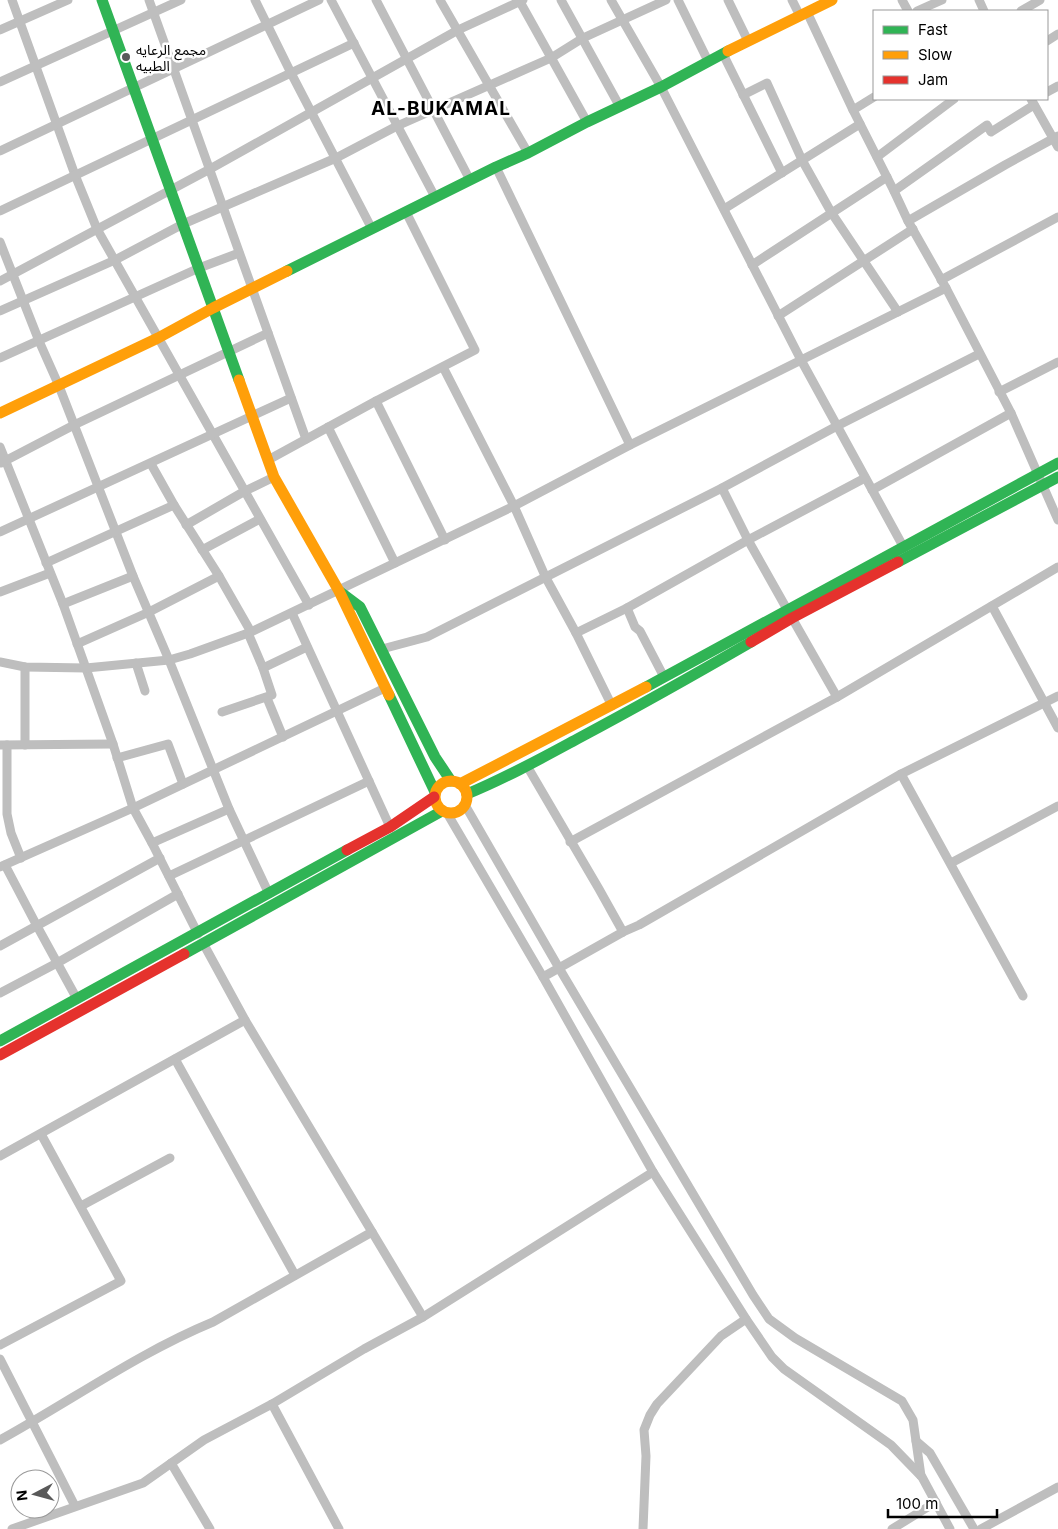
<svg xmlns="http://www.w3.org/2000/svg" width="1058" height="1529" font-family="Inter,'Noto Sans Arabic',sans-serif">
<style>
.lines{fill:none;stroke-linecap:round;stroke-linejoin:round}
.street{stroke:#bebebe;stroke-width:9}
.fast{stroke:#30b455;stroke-width:11}
.slow{stroke:#ff9f0a;stroke-width:11}
.jam{stroke:#e5322d;stroke-width:11}
.poi-dot{fill:#595959;stroke:#fff;stroke-width:2}
.labels{text-anchor:middle;dominant-baseline:central;stroke-width:5;stroke-linejoin:round;paint-order:stroke}
.poi-label{font-size:14px;fill:#000;stroke:#fff;text-anchor:start}
.district-label{font-size:19px;font-weight:bold;letter-spacing:1px;fill:#000;stroke:#fff}
</style>
<rect width="100%" height="100%" fill="#fff"/>
<g class="lines">
<g class="street">
<path d="M12,0l63,175 22,54 212,376"/>
<path d="M149,0l157,439"/>
<path d="M255,0l36,73 81,156"/>
<path d="M331,0l104,197"/>
<path d="M376,0l94,180"/>
<path d="M440,0l88,153"/>
<path d="M519,0l68,122"/>
<path d="M561,0l59,107"/>
<path d="M611,0l50,87 140,273 103,188"/>
<path d="M678,0l30,61"/>
<path d="M728,0l20,41"/>
<path d="M792,0l8,16"/>
<path d="M902,0l6,11"/>
<path d="M979,0l5,11"/>
<path d="M917,11l25,-11"/>
<path d="M1021,11l19,-11"/>
<path d="M807,12l46,98 41,81 14,30 38,67 65,125 47,107"/>
<path d="M0,30l68,-30"/>
<path d="M1047,41l11,-7"/>
<path d="M723,54l59,119"/>
<path d="M0,82l181,-82"/>
<path d="M1047,92l11,-6"/>
<path d="M743,95l24,-12 35,77 29,52 67,100"/>
<path d="M1031,99l27,48"/>
<path d="M853,110l21,-13"/>
<path d="M0,151l319,-151"/>
<path d="M877,157l77,-58"/>
<path d="M496,167l134,278"/>
<path d="M894,191l93,-66 4,7 43,-27"/>
<path d="M724,209l136,-85"/>
<path d="M0,211l354,-168"/>
<path d="M908,221l97,-56 53,-29"/>
<path d="M0,242l39,99 20,45 74,190 36,84 60,149 40,85"/>
<path d="M752,265l135,-88"/>
<path d="M941,280l117,-63"/>
<path d="M0,281l210,-112 248,-139 65,-30"/>
<path d="M0,311l115,-51 68,-36 153,-66 61,-32 154,-68 32,-20 83,-38"/>
<path d="M778,316l135,-87"/>
<path d="M0,358l199,-90 40,-15"/>
<path d="M443,367l71,139 32,72 30,55 36,73"/>
<path d="M999,392l59,-30"/>
<path d="M376,401l69,139"/>
<path d="M328,427l67,136"/>
<path d="M0,447l63,157 50,140 20,64 19,35 46,91"/>
<path d="M268,460l108,-59 99,-51 -69,-138"/>
<path d="M1,463l73,-38 194,-92"/>
<path d="M151,464l23,41 45,71 32,56"/>
<path d="M722,488l26,52 40,71"/>
<path d="M872,490l139,-77"/>
<path d="M186,525l59,-34 29,-14"/>
<path d="M0,532l291,-134"/>
<path d="M202,550l58,-31"/>
<path d="M46,563l128,-58"/>
<path d="M0,592l50,-19"/>
<path d="M63,604l70,-28"/>
<path d="M992,606l66,122"/>
<path d="M627,608l8,19 5,4 24,46"/>
<path d="M292,613l98,214"/>
<path d="M792,618l45,79"/>
<path d="M576,633l51,-25 121,-68 117,-62"/>
<path d="M77,644l72,-32 70,-36"/>
<path d="M382,649l45,-12 295,-149 115,-62 142,-72"/>
<path d="M0,662l25,5 61,1 83,-8 21,-6 61,-22 263,-126 116,-61 316,-157"/>
<path d="M136,663l9,28"/>
<path d="M263,668l44,-21"/>
<path d="M267,698l16,39"/>
<path d="M222,712l50,-17 -9,-27 -15,-35"/>
<path d="M0,745l113,-1"/>
<path d="M7,745v69l4,19 10,25"/>
<path d="M25,745v-78"/>
<path d="M117,758l51,-14 15,40"/>
<path d="M527,766l72,123 24,43"/>
<path d="M901,774l122,222"/>
<path d="M465,805l94,163 194,327 16,24 26,19 107,63 11,19 8,56"/>
<path d="M447,813l96,164 110,195 93,147 26,38 12,12 107,76 31,32 28,52"/>
<path d="M570,842l267,-145 221,-130"/>
<path d="M152,843l77,-34"/>
<path d="M951,863l107,-57"/>
<path d="M5,865l32,61 40,73"/>
<path d="M0,867l133,-59 252,-120"/>
<path d="M169,876l200,-95"/>
<path d="M203,943l42,77 178,297"/>
<path d="M0,946l160,-88"/>
<path d="M543,977l80,-45 16,-7 262,-151 157,-78"/>
<path d="M0,993l57,-30 121,-69"/>
<path d="M175,1059l120,216"/>
<path d="M0,1156l245,-136"/>
<path d="M81,1206l89,-48"/>
<path d="M0,1345l121,-64 -80,-147"/>
<path d="M0,1359l75,147"/>
<path d="M272,1404l67,125"/>
<path d="M0,1440c71,-39 138,-87 213,-118l159,-90"/>
<path d="M916,1441l14,12 44,76"/>
<path d="M171,1463l39,66"/>
<path d="M12,1529l131,-46 61,-43 68,-36 92,-55 59,-32 230,-145"/>
<path d="M643,1529l3,-73 -2,-26 6,-15 7,-11 64,-68 25,-17"/>
<path d="M892,1529l44,-27"/>
<path d="M981,1529l77,-42"/>
</g>
<g class="fast">
<path d="M102,0l137,380"/>
<path d="M287,271l209,-104 32,-14 59,-31 74,-35 67,-36"/>
<path d="M898,562l160,-85"/>
<path d="M340,592l20,15 75,150 16,24"/>
<path d="M646,687l412,-224"/>
<path d="M389,695l46,97"/>
<path d="M467,794c39,-16 75,-36 112,-56 58,-31 115,-63 172,-96"/>
<path d="M184,954l258,-143"/>
<path d="M0,1041l347,-191"/>
</g>
<g class="slow">
<path d="M728,51l104,-51"/>
<path d="M239,380l35,97 65,114 50,104"/>
<path d="M0,413l158,-75 55,-30 74,-37"/>
<circle cx="451" cy="797" r="16"/>
<path d="M460,784l186,-97"/>
</g>
<g class="jam">
<path d="M751,642l41,-24 106,-56"/>
<path d="M347,850l43,-23 44,-30"/>
<path d="M0,1055l184,-101"/>
</g>
</g>
<circle class="poi-dot" cx="126" cy="57" r="5"/>
<g class="labels">
<g class="poi-label">
<text x="136" y="49">مجمع الرعايه<tspan x="136" dy="16">الطبيه</tspan></text>
</g>
<g class="district-label">
<text x="441" y="108">AL-BUKAMAL</text>
</g>
</g>
<rect x="873" y="10" width="175" height="90" fill="#ffffff" stroke="#999999"/>
<rect x="883" y="26" width="25" height="8" fill="#30b455" stroke="#999999"/>
<text x="918" y="35" font-size="15" fill="#000000">Fast</text>
<rect x="883" y="51" width="25" height="8" fill="#ff9f0a" stroke="#999999"/>
<text x="918" y="60" font-size="15" fill="#000000">Slow</text>
<rect x="883" y="76" width="25" height="8" fill="#e5322d" stroke="#999999"/>
<text x="918" y="85" font-size="15" fill="#000000">Jam</text>
<g transform="translate(35 1494) rotate(264)"><circle r="24" fill="#ffffff" stroke="#999999"/>
<path d="M0-4L9 19L0 12L-9 19Z" fill="#595959"/>
<text y="-8" font-size="14" font-weight="bold" text-anchor="middle" fill="#000000">N</text>
</g>
<path d="M888 1509v8h109v-8" fill="none" stroke="#000000" stroke-width="2.5"/>
<text x="896" y="1509" font-size="15" fill="#000000" stroke="#ffffff" stroke-width="4" paint-order="stroke">100 m</text>
</svg>
